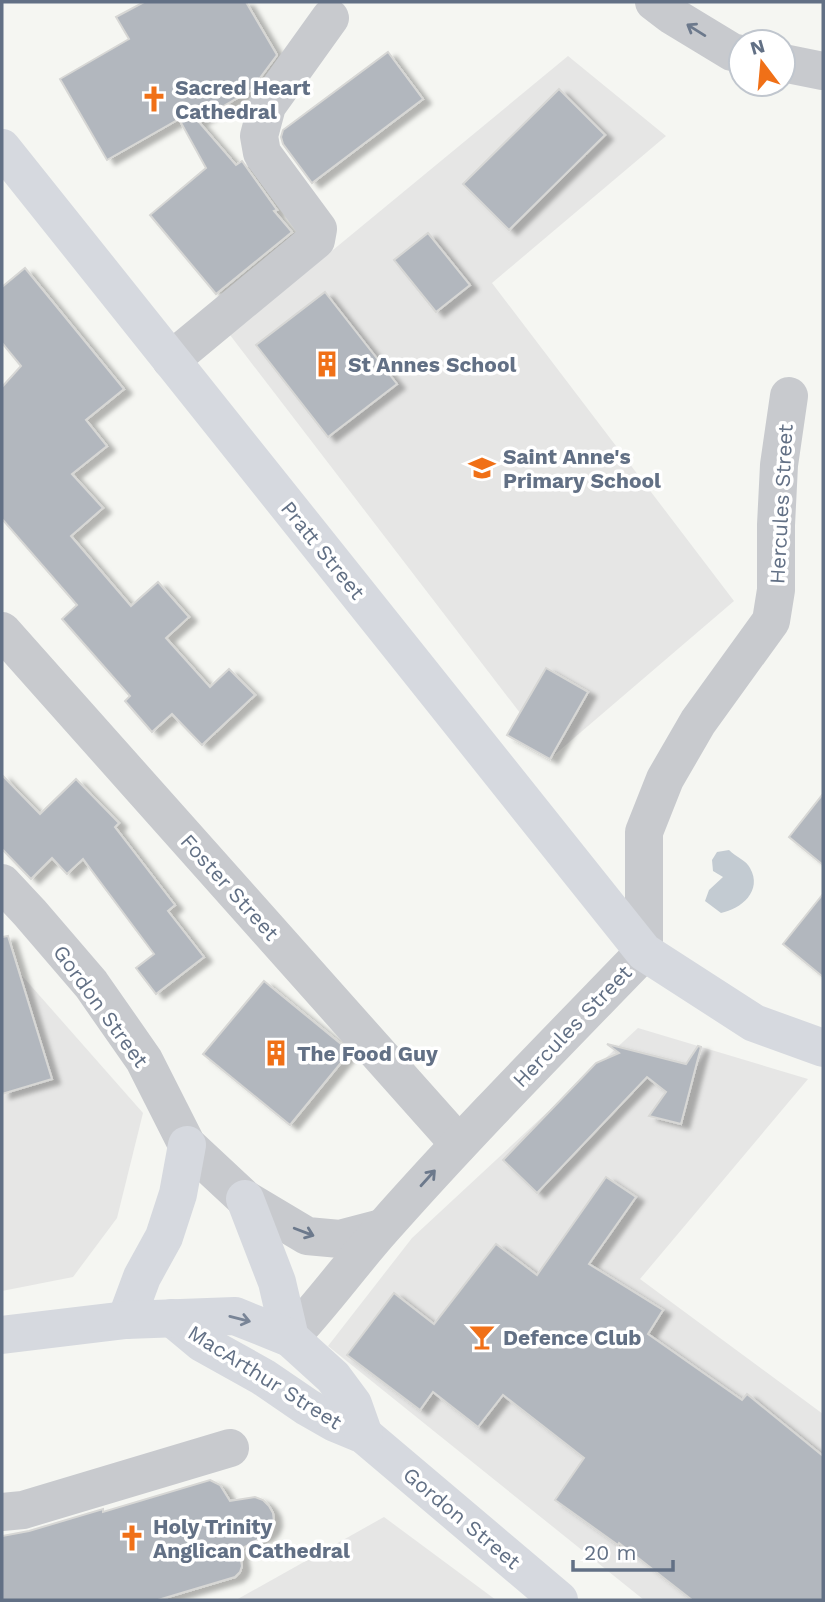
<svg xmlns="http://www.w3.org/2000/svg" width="825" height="1602" font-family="'Work Sans',sans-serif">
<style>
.built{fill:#e6e6e5}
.water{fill:#c3cbd2}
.building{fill:#b2b7be;stroke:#d7d7d5;stroke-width:2;filter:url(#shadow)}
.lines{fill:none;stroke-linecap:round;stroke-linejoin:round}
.minor{stroke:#c8cace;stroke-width:38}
.major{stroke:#d6d9df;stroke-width:38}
.oneway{stroke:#6c798c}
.oneway2{stroke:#798597}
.labels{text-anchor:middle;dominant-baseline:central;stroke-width:7;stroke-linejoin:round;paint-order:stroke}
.poi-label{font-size:21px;font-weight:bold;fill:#627085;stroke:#fff;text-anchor:start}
.street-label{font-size:21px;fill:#627085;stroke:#fff}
</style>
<defs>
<filter id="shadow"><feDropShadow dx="8" dy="4.5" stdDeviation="2" flood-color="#0004"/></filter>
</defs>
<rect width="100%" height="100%" fill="#f5f6f2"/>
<g class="built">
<path d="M568,56l98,80 -174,147 242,318 -181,155 -323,-421z"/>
<path d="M2,953l141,160 -26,105 -44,59 -71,14z"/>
<path d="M638,1028l170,51 -168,200 183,135v186h-179l-316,-254 84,-108z"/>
<path d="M384,1517l112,83h-260z"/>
</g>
<path class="water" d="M729,850c7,7 17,10 21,18 13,23 -9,41 -29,45l-16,-12 4,-11 14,-13 -10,-6 -1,-11 5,-8z"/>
<g class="building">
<path d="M144,2h102l31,53 -26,35 -53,31 38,44 6,-4 35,49 -3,1 18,21 -76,62 -66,-79 56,-47 -27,-49 -72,41 -47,-81 69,-40 -13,-22z"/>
<path d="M388,52l35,47 -111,84 -29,-39 -2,-7 2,-7z"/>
<path d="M559,89l46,46 -96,95 -46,-46z"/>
<path d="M428,233l42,52 -34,27 -42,-52z"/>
<path d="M25,268l99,121 -38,31 21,26 -35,28 31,34 -32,28 60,70 27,-24 31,35 -23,21 44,49 19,-18 26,26 -53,50 -30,-31 -20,18 -27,-31 5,-5 -68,-77 15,-14 -75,-86v-132l19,-21 -19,-23v-56z"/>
<path d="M325,292l72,92 -69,53 -72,-92z"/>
<path d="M546,668l42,24 -38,67 -43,-24z"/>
<path d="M2,775l38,39 36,-35 43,44 -4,4 60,78 -7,6 36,46 -48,37 -20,-26 18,-14 -71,-95 -16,15 -15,-16 -21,21 -29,-30z"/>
<path d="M823,794v71l-34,-28z"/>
<path d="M823,894v83l-40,-33z"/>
<path d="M8,936l44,143 -50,15v-157z"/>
<path d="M264,981l77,63 8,9 -59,72 -87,-71z"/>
<path d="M607,1044l79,20 12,-18 3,1 -20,77 -32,-8 17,-24 -19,-15 -110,116 -34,-33 93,-97 23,-10z"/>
<path d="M606,1177l30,20 -47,67 74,46 -15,24 94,66 5,-6 76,62v144h-131l-73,-57 -1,2 -63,-45 29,-42 -81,-63 -25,32 -45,-35 -13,18 -73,-55 47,-62 40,31 62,-80 41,31z"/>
<path d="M210,1480l10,5 10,16 25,-4 8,3 6,6 4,7 1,9 -3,8 -6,6 -26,14 3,16 -2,6 -5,5 -77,23h-156v-64l27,-5 74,-22v3z"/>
</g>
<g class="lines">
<g class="minor">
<path d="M654,2l17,13 61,37 9,2"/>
<path d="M783,63l40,8"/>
<path d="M171,360l145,-120 2,-11 -56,-76 -3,-17 8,-30 63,-88"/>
<path d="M2,631l457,513"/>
<path d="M2,883l28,30 61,71 53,76 43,85 58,54 62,37 33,3 42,-11"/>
<path d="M290,1338c33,-35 61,-74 93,-110 84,-95 173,-185 261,-276v-120l21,-53 33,-57 73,-101 5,-31v-65l3,-60 10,-69"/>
<path d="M2,1512l21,-2 207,-62"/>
</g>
<g class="major">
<path d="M2,148l642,804 110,71 69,25"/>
<path d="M245,1199l32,83 13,56"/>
<path d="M172,1318l30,25 61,34 44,30 28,16 29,12 195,165"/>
<path d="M126,1320l16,-43 22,-40 14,-43 9,-49"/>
<path d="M2,1335l124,-15 109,-4 55,22 43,39 20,27 11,31"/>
</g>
</g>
<defs><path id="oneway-shaft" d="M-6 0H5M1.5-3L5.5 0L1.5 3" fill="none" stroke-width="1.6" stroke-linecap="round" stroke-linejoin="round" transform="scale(1.75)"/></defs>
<g class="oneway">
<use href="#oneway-shaft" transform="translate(696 30) rotate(-148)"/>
<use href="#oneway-shaft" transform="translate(428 1178) rotate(-48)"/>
<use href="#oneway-shaft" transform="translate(304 1232) rotate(21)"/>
</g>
<use class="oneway2" href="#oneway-shaft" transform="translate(240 1319) rotate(14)"/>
<defs>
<g id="church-bare" transform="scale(2.1)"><path d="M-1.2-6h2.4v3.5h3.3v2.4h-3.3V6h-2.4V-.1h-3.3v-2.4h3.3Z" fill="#f07017" stroke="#fff" stroke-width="2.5" paint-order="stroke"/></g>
<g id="building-bare" transform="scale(2.1)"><path d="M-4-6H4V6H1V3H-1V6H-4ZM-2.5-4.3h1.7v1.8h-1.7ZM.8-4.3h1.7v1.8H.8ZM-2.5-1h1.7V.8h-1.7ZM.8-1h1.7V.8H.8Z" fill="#f07017" stroke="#fff" stroke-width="2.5" paint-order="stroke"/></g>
<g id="school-bare" transform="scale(2.1)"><path d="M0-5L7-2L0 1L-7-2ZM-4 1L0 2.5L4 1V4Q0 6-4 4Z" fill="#f07017" stroke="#fff" stroke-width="2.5" paint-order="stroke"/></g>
<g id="bar-bare" transform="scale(2.1)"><path d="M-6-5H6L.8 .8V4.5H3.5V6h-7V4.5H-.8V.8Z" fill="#f07017" stroke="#fff" stroke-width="2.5" paint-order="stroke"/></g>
</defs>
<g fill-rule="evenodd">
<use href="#church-bare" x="154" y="99"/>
<use href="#building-bare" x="327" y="364"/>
<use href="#school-bare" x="482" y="468"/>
<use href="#building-bare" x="276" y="1053"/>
<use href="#bar-bare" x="482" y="1337"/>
<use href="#church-bare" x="132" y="1538"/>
</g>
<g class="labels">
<g class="poi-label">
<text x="175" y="87">Sacred Heart<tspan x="175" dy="24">Cathedral</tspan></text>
<text x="348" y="364">St Annes School</text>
<text x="503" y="456">Saint Anne's<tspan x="503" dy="24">Primary School</tspan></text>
<text x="297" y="1053">The Food Guy</text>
<text x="503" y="1337">Defence Club</text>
<text x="153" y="1526">Holy Trinity<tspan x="153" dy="24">Anglican Cathedral</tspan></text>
</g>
<g class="street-label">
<text transform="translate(781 504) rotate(-87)">Hercules Street</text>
<text transform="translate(323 550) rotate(51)">Pratt Street</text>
<text transform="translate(230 887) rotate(48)">Foster Street</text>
<text transform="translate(101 1006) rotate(54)">Gordon Street</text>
<text transform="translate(572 1026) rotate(-46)">Hercules Street</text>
<text transform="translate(265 1377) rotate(32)">MacArthur Street</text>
<text transform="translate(462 1518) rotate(40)">Gordon Street</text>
</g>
</g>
<rect width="825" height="1602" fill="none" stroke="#627085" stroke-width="7"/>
<g transform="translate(762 63) rotate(344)"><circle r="33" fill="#ffffff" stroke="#c0c6ce" stroke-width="2"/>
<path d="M0-5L12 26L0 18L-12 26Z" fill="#f07017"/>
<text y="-10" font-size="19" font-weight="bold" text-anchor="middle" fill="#627085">N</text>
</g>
<path d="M573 1560v10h100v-10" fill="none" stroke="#627085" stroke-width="3.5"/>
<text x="584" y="1560" font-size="21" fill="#627085" stroke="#ffffff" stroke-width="5" paint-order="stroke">20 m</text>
</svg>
